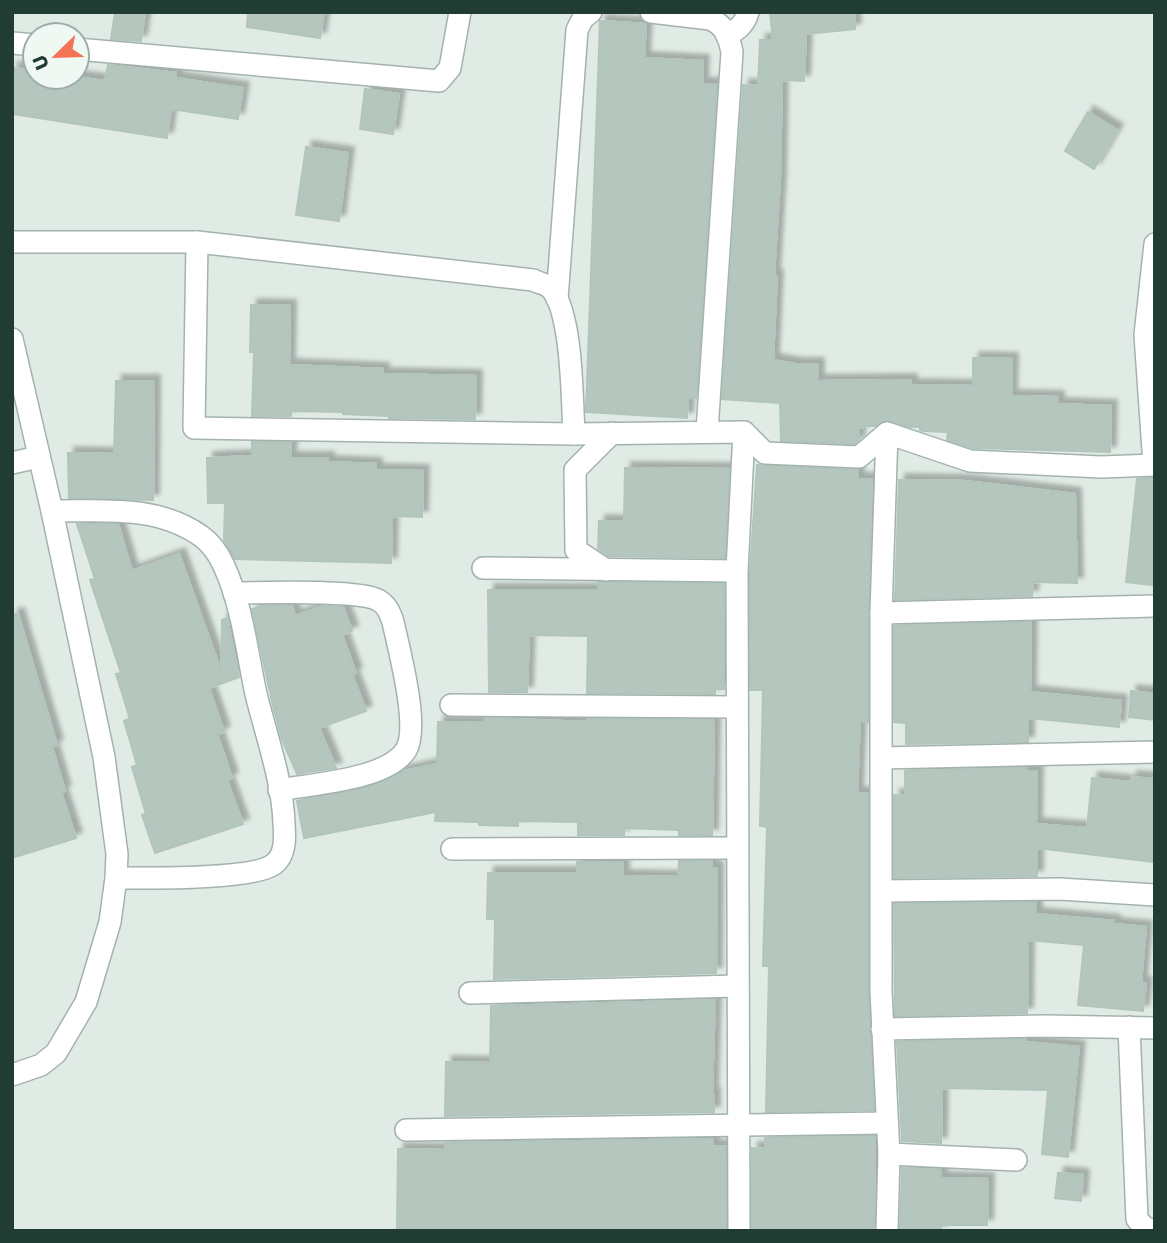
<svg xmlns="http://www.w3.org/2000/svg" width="1167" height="1243" font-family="Rubik,sans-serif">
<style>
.building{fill:#b5c6be;stroke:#b2c5bc;stroke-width:2;filter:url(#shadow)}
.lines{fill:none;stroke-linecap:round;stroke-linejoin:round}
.minor-casing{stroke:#a3b3ac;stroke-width:24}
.minor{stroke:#fff;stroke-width:21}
</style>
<defs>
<filter id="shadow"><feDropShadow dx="6" dy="-6" stdDeviation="2" flood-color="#0004"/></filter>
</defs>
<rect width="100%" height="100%" fill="#e0ebe5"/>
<g class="building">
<path d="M115,12h30l-4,29 -30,-2z"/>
<path d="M248,12h76l-4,26 -73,-11z"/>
<path d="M770,12h84l1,17 -49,5 -2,47 -22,-1 -2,100 -6,96h3l-4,84 23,4h22v17l93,-1v5l62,1v-28l39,1 -1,37 47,1v7l53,2 -1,46 -138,-4 -25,-8 1,-8 -25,-1 -3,-1v-3h-11l-22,-7 -12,6h-12v2h-4v12l-5,4 -73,-3 -1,-38 -58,-4 21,-314 15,1 2,-46h13z"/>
<path d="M600,21l46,3 -2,34 59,3 -1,23h15l-21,314 -8,-1 -1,21 -101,-6z"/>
<path d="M108,65l68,8v5l67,10 -5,31 -67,-10 -4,29 -155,-24v-46l23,3v6h42l28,4z"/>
<path d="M365,89l34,5 -6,40 -33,-5z"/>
<path d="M1088,112l29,18 -23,39 -29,-18z"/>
<path d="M306,147l42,6 -9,68 -43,-6z"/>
<path d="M251,305l39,1 -1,59 94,4v5l93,2 -1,43 -86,-1v-2l-46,-2v-2l-52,-1v5h-39l2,-64h-4z"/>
<path d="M116,381h38l-1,119 -84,-2 -1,-45 46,1z"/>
<path d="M252,442l39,1 -1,15h38v4l48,2v6l47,1 -1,46 -30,-1 -1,47 -156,-4 -11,-19 1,-37h-17l-1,-45 45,-2z"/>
<path d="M757,465l101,5v9h14l-4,134v109h-8l-3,71 11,1v197l6,119 -108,2 3,-146h-6l4,-139 -7,-1 3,-136h-13v-119z"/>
<path d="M625,468l104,1 -4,89 -116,-2 -11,-7 1,-28 25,1z"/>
<path d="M1155,478v81l-3,26 -26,-3 11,-103z"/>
<path d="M899,480l66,1 110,13 2,89 -44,-1 -1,14 -137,4z"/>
<path d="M77,524h41l14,47 47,-17 42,117 1,-51 5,-2 12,59 -30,11 15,44 -7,2 15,44 -5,2 16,44 -88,29 -13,-38 4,-1 -14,-47 5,-2 -13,-44 6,-2 -14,-45 5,-1 -31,-93 5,-1z"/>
<path d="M598,582l126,2v105h-9v5l-128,-1 1,-57 -59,-1 -2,57h-38l-1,-102h110z"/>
<path d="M292,605l3,11 28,-10 20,1 9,24 -10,4 14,38 -4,1 14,37 -47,17 17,40 -39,6 -15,-34 -9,-34 -21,-97 10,-3z"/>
<path d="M18,614l39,131 -5,2 13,44 -4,1 15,46 -64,20v-243z"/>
<path d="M1031,622l-1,70 91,9 -2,26 -91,-9v24l-122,2v-21l-12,-1v-96z"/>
<path d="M1131,691l24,3v26l-26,-3z"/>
<path d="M488,718l99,4v-3l127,1 -2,115h-33v-5l-55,-2v7h-46v-13l-60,-1v5l-39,-1v-3l-44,-1 1,-9 -132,26 -7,-37 72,-14 35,-16 33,-7 1,-42 45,1z"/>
<path d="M1027,768v3h10l-1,53 51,4 5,-50 39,4v-5l24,2 -3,57 3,1v25l-118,-14v28l-143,2v-83l11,1v-25z"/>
<path d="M679,861h33v7h5l-1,105 -222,6 1,-60h-8l1,-46h89v-11h46v14l55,1z"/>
<path d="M1036,902v12l78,7v3l32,3 -5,56h5l-3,28 -65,-6 6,-60 -56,-5 -1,73 -132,3 -1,-112z"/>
<path d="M715,1000l-3,94h2v18l-269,4 1,-54 44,1 1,-57z"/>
<path d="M1026,1039v3l53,5 -11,110 -26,-3 6,-64 -106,-2 -1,55 -39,-2 -5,-99z"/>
<path d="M875,1136l-1,95h-122v-83l13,1v-11z"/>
<path d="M713,1139v7h13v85h-329l1,-82 47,1v-7z"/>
<path d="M902,1168l39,2v8l47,1 -1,46h-46v6h-41z"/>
<path d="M1058,1173l25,2 -2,26 -26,-3z"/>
</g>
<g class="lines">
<g class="minor-casing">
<g id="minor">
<path d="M651,12l59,7c15,6 19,18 22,33l-25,379"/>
<path d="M727,36c11,-7 18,-12 21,-24"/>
<path d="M12,43l23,2"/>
<path d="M77,49l362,32 11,-13 10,-56"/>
<path d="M12,242h185l336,38c4,2 11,4 15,6 25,19 24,117 26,148l170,-2 21,21 94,4 28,-24 83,28 131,6 54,-2"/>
<path d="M197,242l-3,186 380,6"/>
<path d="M557,299l20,-269 6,-12 8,-6"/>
<path d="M12,339l40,172 52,246 13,97 -1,24 -6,44 -24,80 -30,51 -15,12 -29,10"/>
<path d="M12,463l26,-6"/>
<path d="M1154,465l-9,-130 10,-91"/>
<path d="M52,511c52,0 105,-6 149,25 10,7 18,19 23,30 18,39 23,86 32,128 10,41 27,88 28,130 1,13 2,31 -10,40 -20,16 -128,14 -158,14"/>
<path d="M483,568l254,3"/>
<path d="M606,570l-30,-20 -1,-80 37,-37"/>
<path d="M234,593c28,0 124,-4 144,7 9,5 12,13 15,22 6,28 27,105 13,128 -19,30 -95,34 -127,40"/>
<path d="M881,613l274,-7"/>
<path d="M451,705l286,2"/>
<path d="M882,758l273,-6"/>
<path d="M452,849l285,-1"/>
<path d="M882,891l178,-2 95,6"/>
<path d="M470,993l267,-7"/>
<path d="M1129,1027l8,192 8,9 10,2"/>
<path d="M882,1029l164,-3 109,2"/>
<path d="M406,1130l481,-7"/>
<path d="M889,1154l127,6"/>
<path d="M739,1231l-2,-660 7,-139"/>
<path d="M887,1231l2,-77 -8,-163v-378l6,-180"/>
</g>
</g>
<use href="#minor" class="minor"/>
</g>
<rect width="1167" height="1243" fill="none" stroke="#203c33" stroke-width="28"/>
<g transform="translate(56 56) rotate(247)"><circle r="33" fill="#f0f8f4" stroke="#9dada7" stroke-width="2"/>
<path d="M0-5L12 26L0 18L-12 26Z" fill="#f47255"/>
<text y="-10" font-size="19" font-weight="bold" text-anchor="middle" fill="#203c33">U</text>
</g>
</svg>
